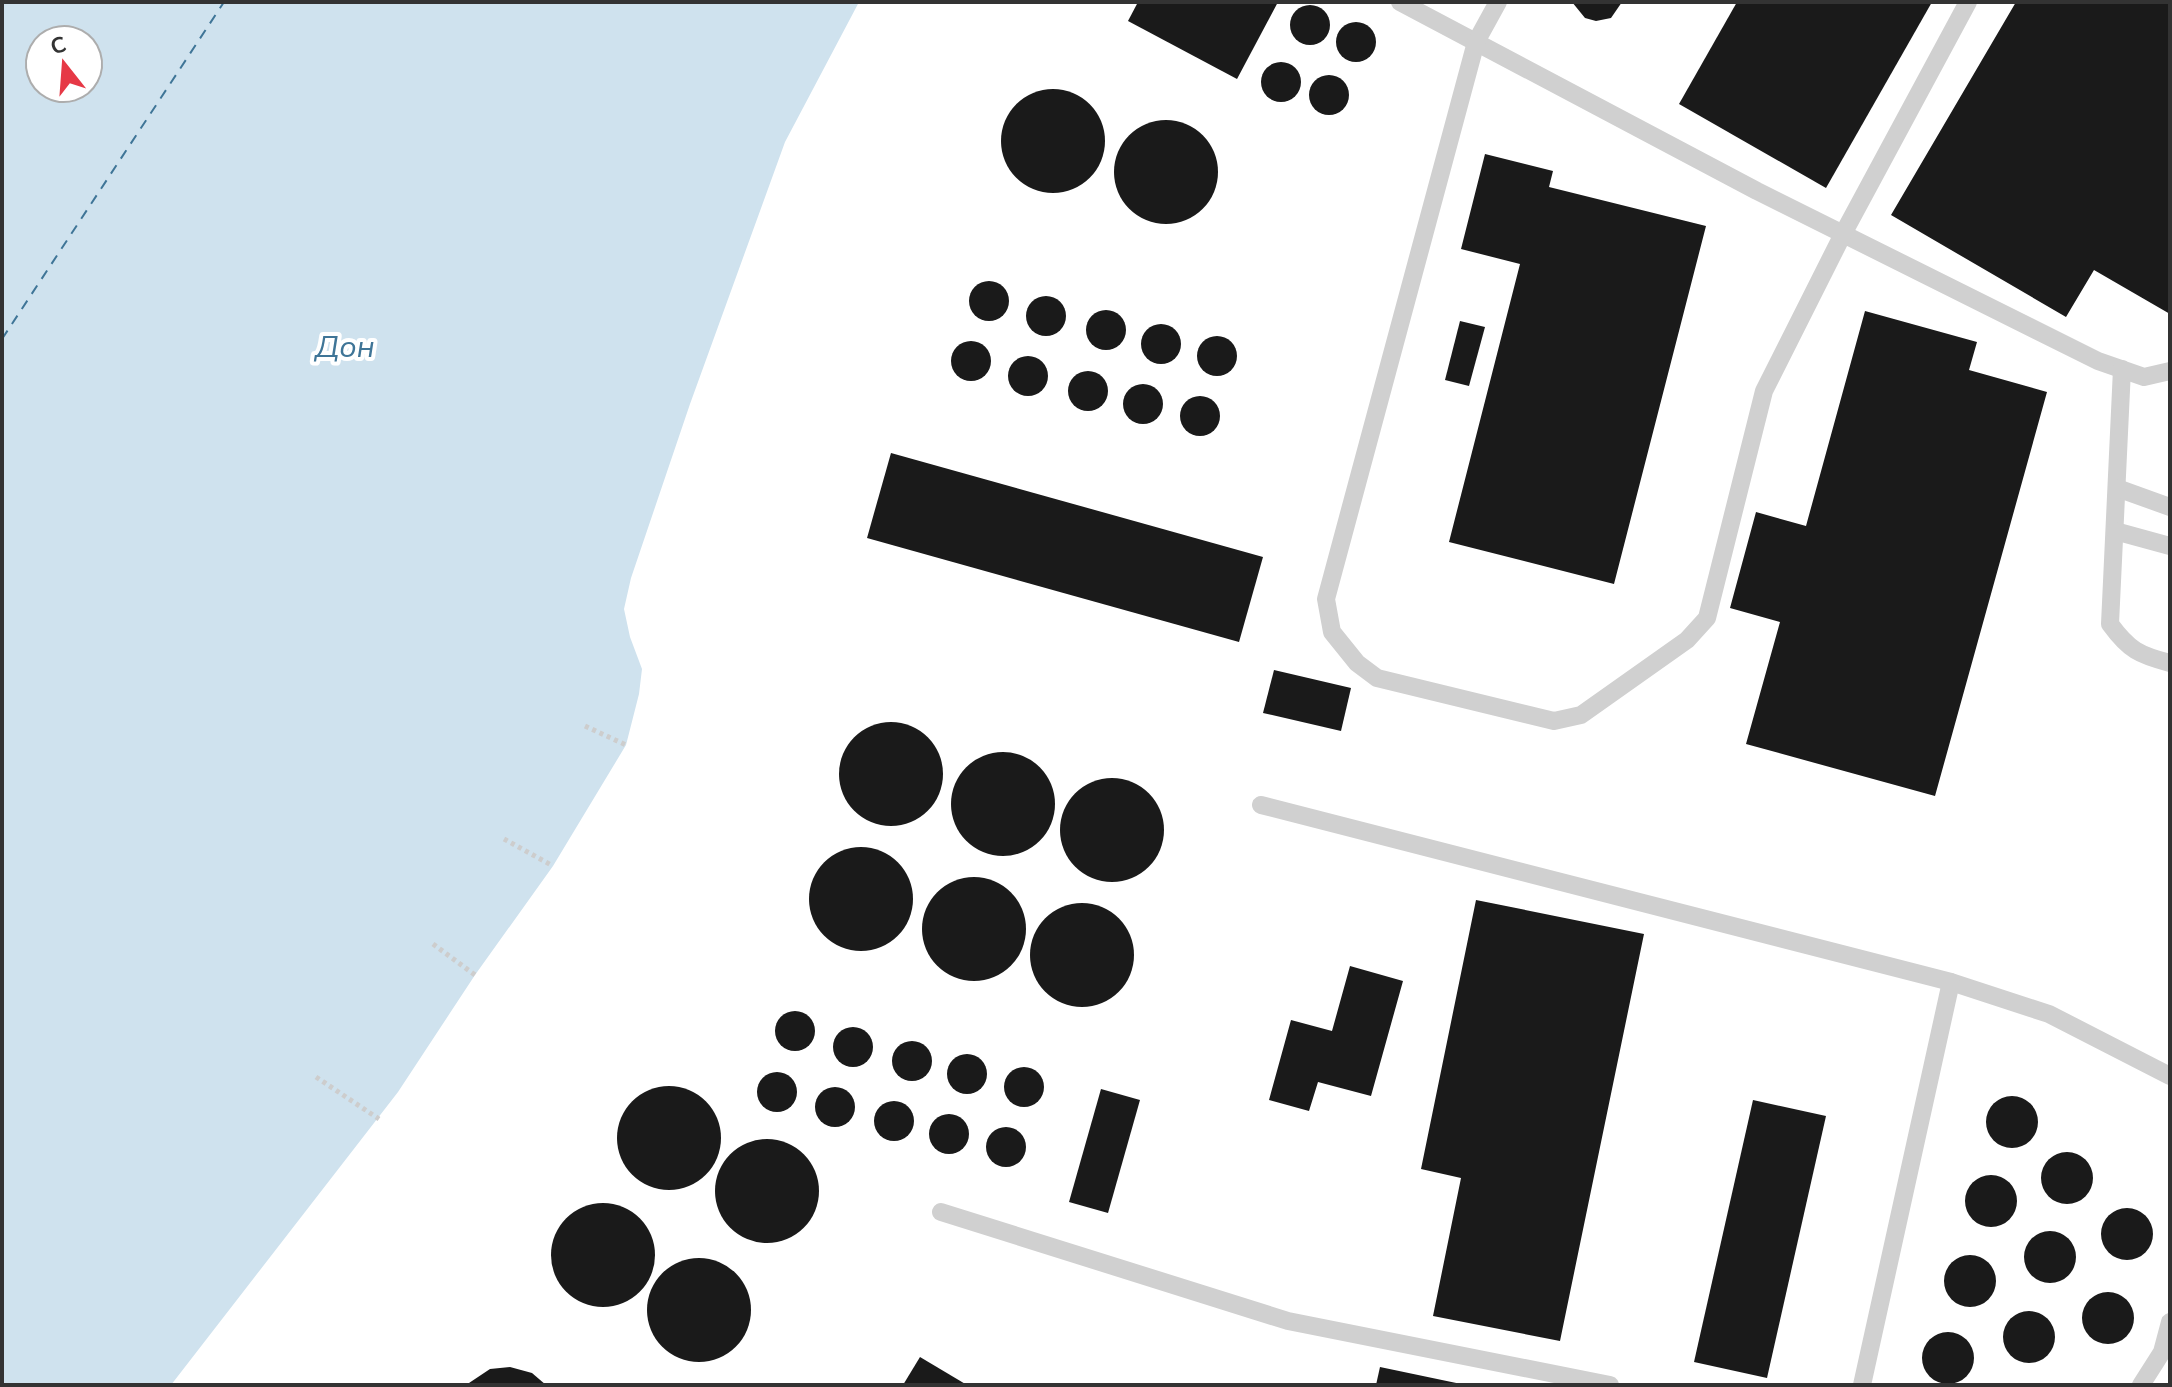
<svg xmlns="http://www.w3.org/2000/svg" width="2172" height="1387" font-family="Mulish,sans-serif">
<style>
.water{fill:#cfe2ee;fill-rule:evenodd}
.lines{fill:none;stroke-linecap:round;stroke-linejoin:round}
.ferry{stroke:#3f7597;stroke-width:2;stroke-dasharray:10 8;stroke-linecap:butt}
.building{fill:#1a1a1a}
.path{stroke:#cdcdcd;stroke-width:5;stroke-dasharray:4 4;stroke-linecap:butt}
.lane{stroke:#d0d0d0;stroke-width:18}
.labels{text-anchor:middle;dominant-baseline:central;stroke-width:8;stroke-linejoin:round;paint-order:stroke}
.water-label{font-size:30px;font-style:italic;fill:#3f7597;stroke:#fff}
</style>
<rect width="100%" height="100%" fill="#fff"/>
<path class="water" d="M2,2h857l-74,140 -95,262 -59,174 -7,31 6,28 12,32 -3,25 -13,51 -73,121 -78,109 -77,117 -227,293h-169zM40,40h48v48h-48z"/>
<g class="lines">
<path class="ferry" d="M2,339l222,-337"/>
</g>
<g class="building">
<path d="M1138,2h140l-41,77 -109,-58z"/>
<path d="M1572,2h50l-11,16 -15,3 -11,-3z"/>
<path d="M1737,2h195l-106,186 -147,-84z"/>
<path d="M2016,2h154v312l-76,-44 -28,47 -175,-102z"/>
<circle cx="1310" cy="25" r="20"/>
<circle cx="1356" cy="42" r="20"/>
<circle cx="1281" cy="82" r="20"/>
<circle cx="1329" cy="95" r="20"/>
<circle cx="1053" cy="141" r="52"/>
<circle cx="1166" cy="172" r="52"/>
<path d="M1485,154l68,17 -4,16 157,39 -92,358 -165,-42 71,-278 -59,-15z"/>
<circle cx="989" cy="301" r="20"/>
<circle cx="1046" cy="316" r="20"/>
<circle cx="1106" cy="330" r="20"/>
<path d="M1865,311l112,31 -8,28 78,22 -112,404 -189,-52 34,-122 -50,-14 26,-96 50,14z"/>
<path d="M1460,321l25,6 -16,59 -24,-6z"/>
<circle cx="1161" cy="344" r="20"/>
<circle cx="1217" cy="356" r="20"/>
<circle cx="971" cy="361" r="20"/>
<circle cx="1028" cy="376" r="20"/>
<circle cx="1088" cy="391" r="20"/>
<circle cx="1143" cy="404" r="20"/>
<circle cx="1200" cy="416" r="20"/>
<path d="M891,453l372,104 -24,85 -372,-104z"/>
<path d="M1274,670l77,18 -10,43 -78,-18z"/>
<circle cx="891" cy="774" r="52"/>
<circle cx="1003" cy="804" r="52"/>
<circle cx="1112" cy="830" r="52"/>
<circle cx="861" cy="899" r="52"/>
<circle cx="974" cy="929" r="52"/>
<path d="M1476,900l168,34 -84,407 -127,-25 28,-138 -40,-9z"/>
<circle cx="1082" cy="955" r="52"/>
<path d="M1350,966l53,15 -32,115 -53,-14 -9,29 -40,-11 22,-80 41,11z"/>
<circle cx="795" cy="1031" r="20"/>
<circle cx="853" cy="1047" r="20"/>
<circle cx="912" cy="1061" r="20"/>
<circle cx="967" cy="1074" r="20"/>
<circle cx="1024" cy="1087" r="20"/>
<circle cx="777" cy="1092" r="20"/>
<circle cx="669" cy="1138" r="52"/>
<circle cx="835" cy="1107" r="20"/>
<path d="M1101,1089l39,11 -32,113 -39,-11z"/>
<circle cx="2012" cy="1122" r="26"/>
<path d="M1753,1100l73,16 -59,262 -73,-16z"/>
<circle cx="894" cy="1121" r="20"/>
<circle cx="949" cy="1134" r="20"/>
<circle cx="1006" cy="1147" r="20"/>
<circle cx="767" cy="1191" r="52"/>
<circle cx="2067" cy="1178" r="26"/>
<circle cx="1991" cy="1201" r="26"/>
<circle cx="603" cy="1255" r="52"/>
<circle cx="2127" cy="1234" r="26"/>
<circle cx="2050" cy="1257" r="26"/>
<circle cx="1970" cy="1281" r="26"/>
<circle cx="699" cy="1310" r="52"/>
<circle cx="2108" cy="1318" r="26"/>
<circle cx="2029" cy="1337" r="26"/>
<circle cx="1948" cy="1358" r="26"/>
<path d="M920,1357l47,28h-64z"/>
<path d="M510,1367l22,6 14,12h-80l24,-16z"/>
<path d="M1380,1367l81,17v1h-85z"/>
</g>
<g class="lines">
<g class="path">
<path d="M585,726l41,19"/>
<path d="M504,839l49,27"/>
<path d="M433,944l42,31"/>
<path d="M316,1077l63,42"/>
</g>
<g class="lane">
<path d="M1400,2l357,189 341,170 46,16 26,-6"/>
<path d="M1498,2l-22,40 -150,557 6,33 25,31 20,15 177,43 27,-6 106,-75 20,-22 57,-227 79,-157 125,-232"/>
<path d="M2122,369l-12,255c19,26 29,31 60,39"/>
<path d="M2117,488l53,19"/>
<path d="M2115,531l55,15"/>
<path d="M1261,805l690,177 98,32 121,62"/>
<path d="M941,1212l347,109 322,64"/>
<path d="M1862,1385l89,-403"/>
<path d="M2141,1385l21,-33 8,-30"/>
</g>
</g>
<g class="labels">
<g class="water-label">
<text x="345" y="346">Дон</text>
</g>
</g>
<rect width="2172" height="1387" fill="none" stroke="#333333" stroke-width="8"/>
<g transform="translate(64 64) rotate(343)"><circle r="38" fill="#ffffff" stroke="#adadad" stroke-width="2"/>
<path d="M0-6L14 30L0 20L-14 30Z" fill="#e63946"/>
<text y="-12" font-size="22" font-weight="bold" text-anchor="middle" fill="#333333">С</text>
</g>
</svg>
